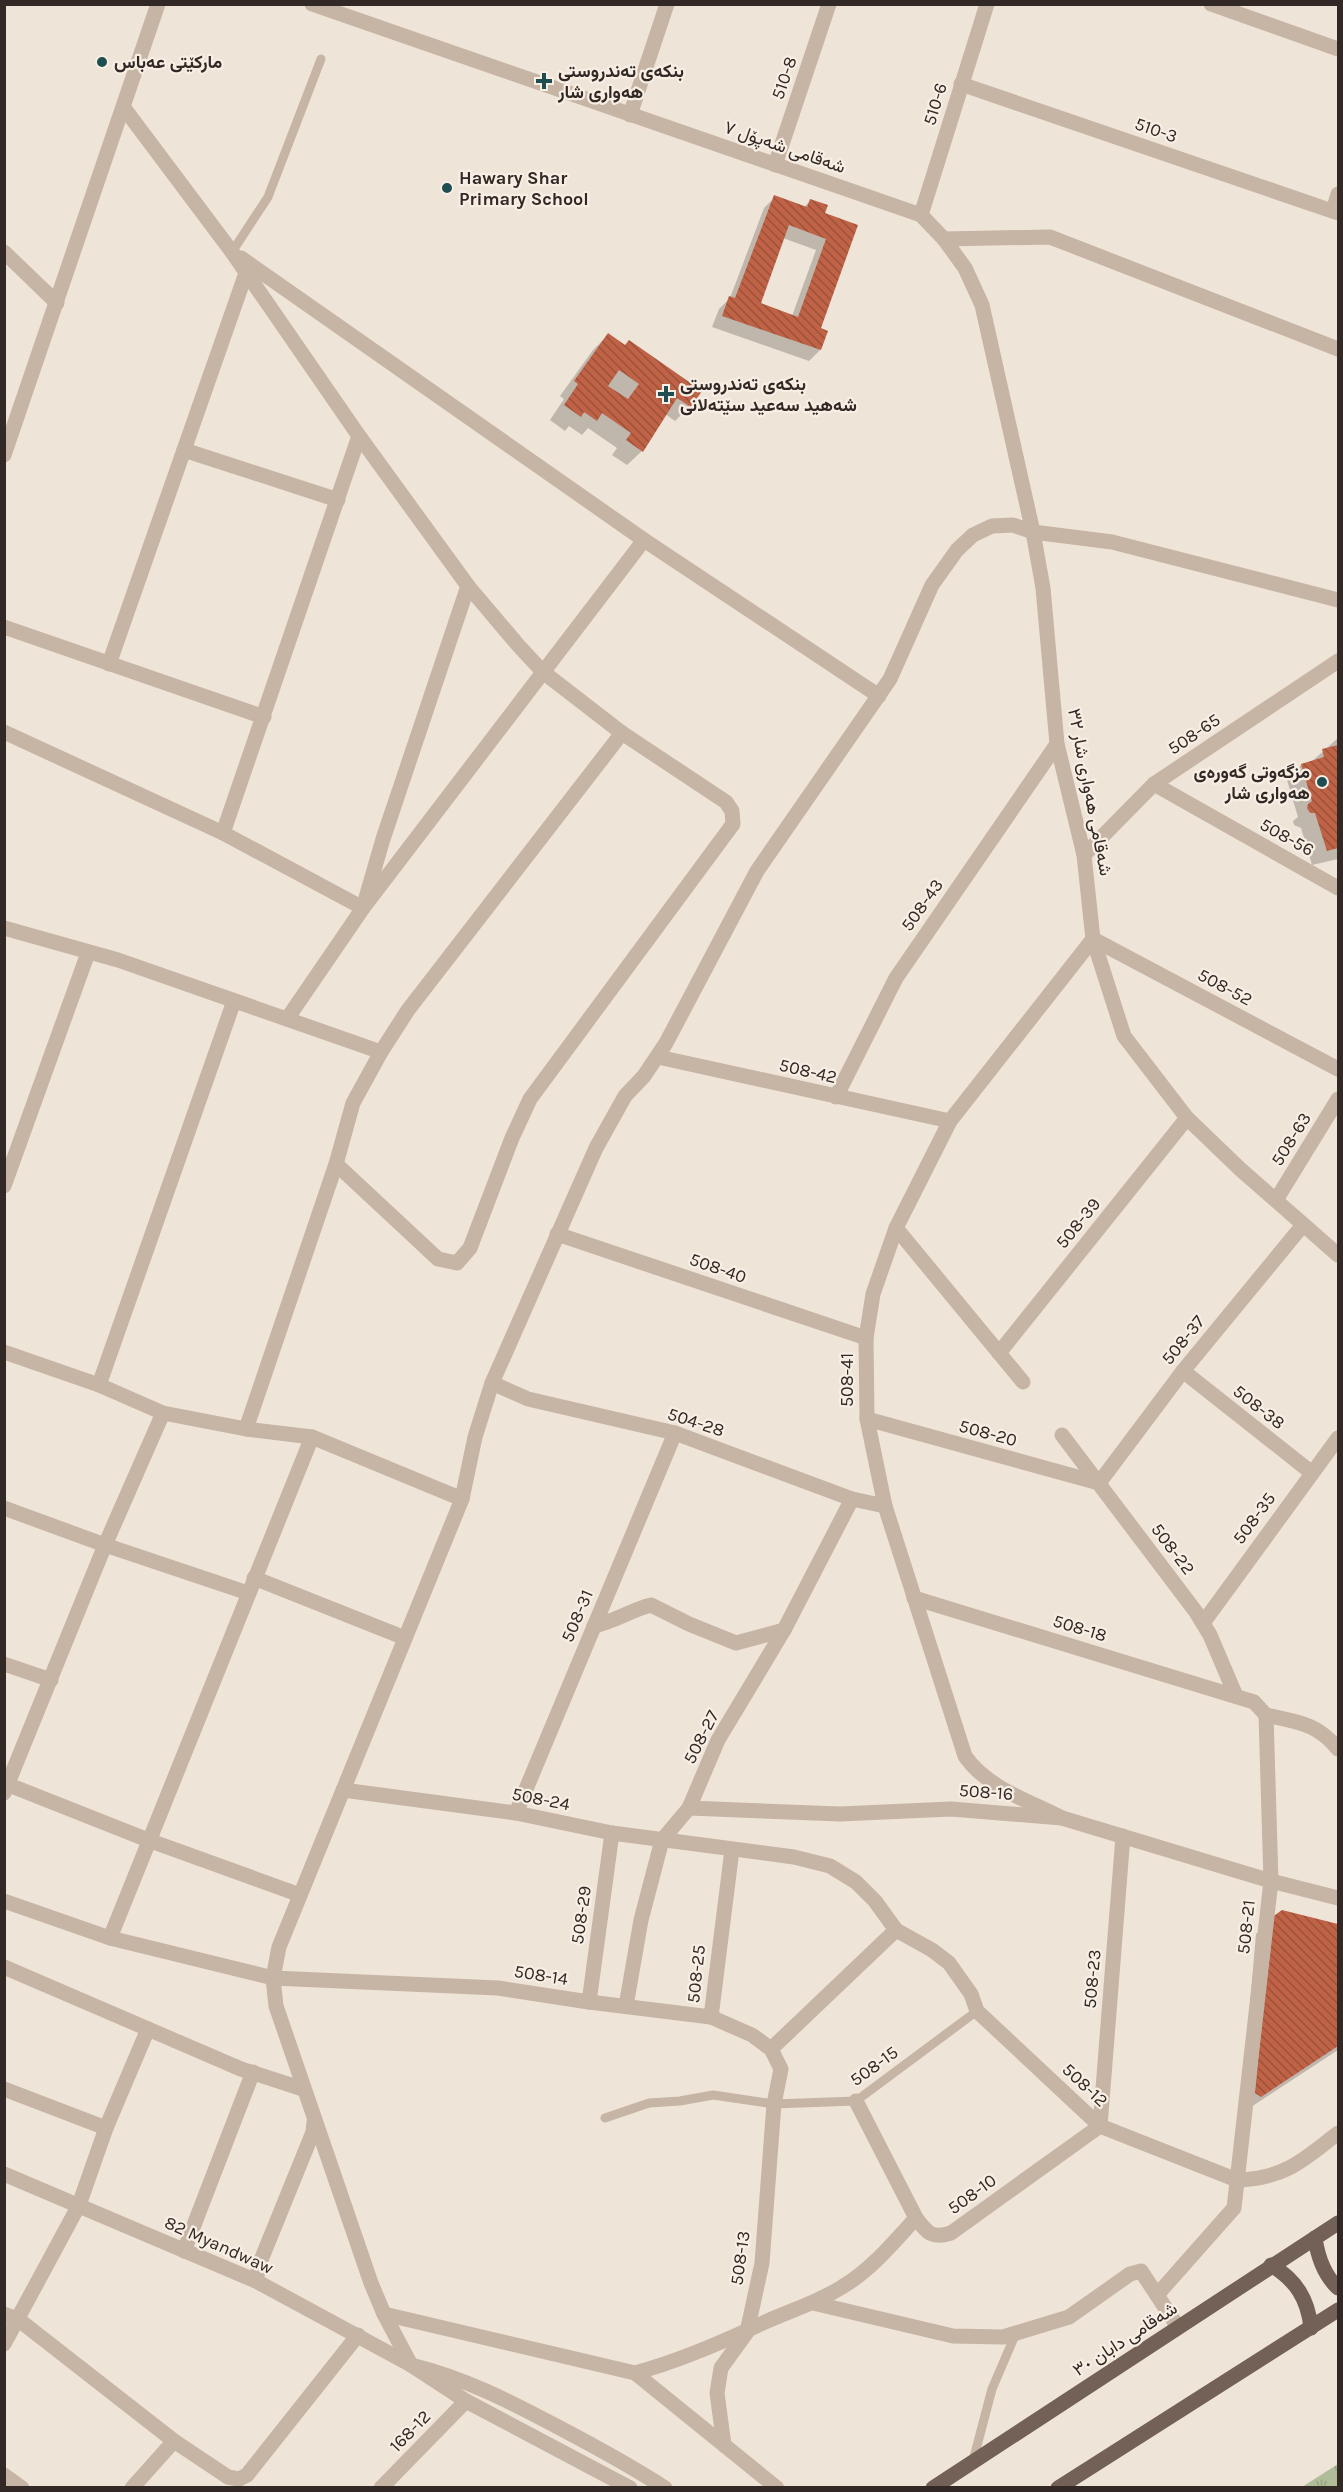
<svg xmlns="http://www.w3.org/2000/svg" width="1343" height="2492" font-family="Karla,Vazirmatn,sans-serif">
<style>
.park{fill:url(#park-tufts)}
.shadow{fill:#0003;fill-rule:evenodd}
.building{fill:url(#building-back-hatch);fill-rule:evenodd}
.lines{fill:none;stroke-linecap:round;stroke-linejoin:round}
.service{stroke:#c6b4a5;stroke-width:9}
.minor{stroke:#c6b4a5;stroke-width:15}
.tertiary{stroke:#c6b4a5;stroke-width:15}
.primary{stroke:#736157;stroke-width:15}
.poi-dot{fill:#1e4e51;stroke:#f7eee4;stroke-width:2}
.labels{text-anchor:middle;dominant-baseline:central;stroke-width:4.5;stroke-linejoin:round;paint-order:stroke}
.poi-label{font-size:18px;font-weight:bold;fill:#322926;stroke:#f7eee4;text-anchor:start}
.street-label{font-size:18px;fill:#322926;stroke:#f7eee4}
</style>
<defs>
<pattern id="park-tufts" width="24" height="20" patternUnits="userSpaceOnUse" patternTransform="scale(1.5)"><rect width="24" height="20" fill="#b1bd99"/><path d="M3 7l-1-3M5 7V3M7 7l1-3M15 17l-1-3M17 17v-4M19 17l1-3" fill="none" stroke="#99a284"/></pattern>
<pattern id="building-back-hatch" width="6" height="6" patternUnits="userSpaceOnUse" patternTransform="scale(1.5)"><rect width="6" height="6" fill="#bf6246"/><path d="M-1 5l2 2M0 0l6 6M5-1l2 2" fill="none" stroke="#9c513a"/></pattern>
</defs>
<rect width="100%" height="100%" fill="#efe4d8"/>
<path class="park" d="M1338,2464v23h-36z"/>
<g class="shadow">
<path d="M775,197l29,10 6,-6 13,13 33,12 -37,103 7,3 -6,18 -11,11 -97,-34 7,-18 11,-11 34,-90zM783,238l33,12 -24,66 -33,-12z"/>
<path d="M608,335l92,56 -10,15 -15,15 -10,-7 -23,37 -15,14 -15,-10 5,-7 -29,-20 -6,7 -13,-9 -4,5 -15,-11 14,-21 -4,-3 33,-46z"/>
<path d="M1338,738v121l-26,6 -11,-37 -7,-3 -1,-4 5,-4 -11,-37 14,-15 9,-2z"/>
<path d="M1283,1911l55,15v124l-93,61 -4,-3 15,-174z"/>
</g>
<g class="building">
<path d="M774,195l33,12 3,-8 18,6 -3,8 33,12 -37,103 7,3 -7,19 -99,-34 7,-20 6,2zM789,225l37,14 -28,78 -37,-14z"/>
<path d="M608,333l17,12 4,-5 73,51 -11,16 -14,-9 -34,54 -17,-12 5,-7 -29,-20 -5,8 -13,-9 -3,5 -17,-12 14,-21 -4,-3zM619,370l20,14 -11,15 -20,-13z"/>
<path d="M1338,745v103l-11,3 -12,-38h-5l-3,-5 1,-4 4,-3 -11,-37 23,-7 -2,-8z"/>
<path d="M1282,1910l56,14v122l-77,51 -6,-4 16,-175z"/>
</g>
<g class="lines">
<g class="service">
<path d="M232,252l36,-55 53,-138"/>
<path d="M605,2118l44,-15 31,-2 33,-6 61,9 82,-3 121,-90"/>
<path d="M973,2461l19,-72 24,-56"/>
</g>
<g class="minor">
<path d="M1211,4l127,45"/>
<path d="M961,84l377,129"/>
<path d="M124,108l108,144 127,184 109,150 50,59 25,27 79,61 104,69 6,9 1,13 -203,275 -18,39 -42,110 -13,15 -19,-4 -102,-95"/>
<path d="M630,115l37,-111"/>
<path d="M775,165l54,-161"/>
<path d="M1333,211l5,-17"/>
<path d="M921,215l66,-211"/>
<path d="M944,239l106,-2 288,112"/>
<path d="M4,252l53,51"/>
<path d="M241,258l403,282 235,156"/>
<path d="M184,450l154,50"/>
<path d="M4,455l154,-451"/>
<path d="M1033,532l79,10 226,58"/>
<path d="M4,627l260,90"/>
<path d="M109,664l137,-391"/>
<path d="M4,732l219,101 140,75 281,-368"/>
<path d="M1154,784l184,104"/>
<path d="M223,833l136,-397"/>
<path d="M1084,855l70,-71 184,-123"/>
<path d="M4,928l114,32 263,92"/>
<path d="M287,1019l76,-111 20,-69 85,-253"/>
<path d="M658,1057l292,64"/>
<path d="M836,1097l60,-119 161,-234"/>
<path d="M4,1186l84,-233"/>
<path d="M1276,1200l62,-101"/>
<path d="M896,1228l127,154"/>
<path d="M557,1234l309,104"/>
<path d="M4,1352l95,33 64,28 83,16 66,8 150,62"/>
<path d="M999,1353l188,-235"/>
<path d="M1183,1371l129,102"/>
<path d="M492,1383l36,16 147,34 177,66 33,7"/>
<path d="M99,1385l135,-384"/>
<path d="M867,1419l232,64 84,-112 120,-146"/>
<path d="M246,1429l90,-265 17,-61 28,-51 27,-42 214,-277"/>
<path d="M1062,1435l134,177 14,23 26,61"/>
<path d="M4,1508l101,37 143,48"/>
<path d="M254,1578l151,60"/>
<path d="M914,1598l340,104 12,13 5,166 -37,327 -77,87"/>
<path d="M1203,1623l135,-185"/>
<path d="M594,1626c22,-5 37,-16 57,-21l38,19 47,19 48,-13"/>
<path d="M4,1664l47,16"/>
<path d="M1266,1715c32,7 51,8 72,34"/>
<path d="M4,1783l144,57 152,55"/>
<path d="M343,1790l173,23 96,20 182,24 36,9 26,16 19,19 21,29 36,20 17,13 22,31 6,17 123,115 137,54c47,-1 67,-20 101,-47"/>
<path d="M4,1793l101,-248 58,-132"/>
<path d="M689,1808l151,6 111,-5 111,9 209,63 67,17"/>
<path d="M516,1813l159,-380"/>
<path d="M1062,1818c-33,-17 -75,-30 -97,-62l-80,-250 -18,-87 -1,-81 7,-44 23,-66 54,-107 143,-182 245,130"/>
<path d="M4,1901l106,37 163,40 225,10 91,14 122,15 41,18 19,14 10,20 -7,35 -12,159 -15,69 -26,36 -4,25 7,52"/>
<path d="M110,1938l202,-501"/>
<path d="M4,1967l237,102 62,20"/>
<path d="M589,2002l23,-169"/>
<path d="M626,2006l15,-86 21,-80 27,-32 29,-68 66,-110 68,-131"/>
<path d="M711,2017l21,-167"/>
<path d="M771,2049l125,-119"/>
<path d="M4,2089l102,39"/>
<path d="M856,2101l60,117c11,15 16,21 35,15l149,-107 23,-290"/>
<path d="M184,2251l69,-179"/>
<path d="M256,2281l3,-16 54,-133 1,-10"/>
<path d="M813,2303l140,33 50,1 66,-20 61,-43 11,-3 37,56"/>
<path d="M4,2314l15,6 155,121 54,36 11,2 8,-4 111,-140"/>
<path d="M384,2314l251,59 142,115"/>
<path d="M4,2344l75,-139 27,-77 42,-99"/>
<path d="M635,2373c44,-12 86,-30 128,-50 26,-12 54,-20 79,-36 29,-17 51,-44 74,-69"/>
<path d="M4,2475l18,13"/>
<path d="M132,2488l42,-47"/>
<path d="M381,2488l85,-87"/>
</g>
<g class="tertiary">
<path d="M312,4l609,211 23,24 21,29 17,37 51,227 10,56 14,156 27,111 9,84 31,97 63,82 53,51 98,86"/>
<path d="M4,2174l252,107 155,84 55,36 164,87"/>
<path d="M665,2488c-34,-22 -69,-41 -105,-60 -49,-26 -95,-50 -149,-63l-27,-51 -13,-31 -95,-277 -3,-28 6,-31 183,-448 13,-62 17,-54 104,-235 29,-52 19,-20 22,-33 91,-172 133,-192 42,-94 25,-35 16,-15 19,-9 21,-1 20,7"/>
</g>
<g class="primary">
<path d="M1315,2238c3,20 9,37 23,50"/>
<path d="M1271,2265c25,15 37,34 40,63"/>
<path d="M933,2488l405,-265"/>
<path d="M1058,2488l280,-178"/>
</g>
</g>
<g class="poi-dot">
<circle cx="102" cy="62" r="6"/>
<path d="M541 72h6v6h6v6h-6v6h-6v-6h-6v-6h6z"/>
<circle cx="447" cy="188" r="6"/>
<path d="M663 385h6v6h6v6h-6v6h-6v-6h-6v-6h6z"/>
<circle cx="1322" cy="782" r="6"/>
</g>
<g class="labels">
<g class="poi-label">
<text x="114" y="62">مارکێتی عەباس</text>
<text x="558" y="71">بنکەی تەندروستی<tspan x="558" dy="21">هەواری شار</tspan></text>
<text x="459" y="178">Hawary Shar<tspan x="459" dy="21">Primary School</tspan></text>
<text x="680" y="384">بنکەی تەندروستی<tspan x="680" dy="21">شەهید سەعید سێتەلانی</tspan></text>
<text x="1310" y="772" text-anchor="end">مزگەوتی گەورەی<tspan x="1310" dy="21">هەواری شار</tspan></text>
</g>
<g class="street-label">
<text transform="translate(784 78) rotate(-71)">510-8</text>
<text transform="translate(935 104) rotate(-73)">510-6</text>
<text transform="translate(1156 130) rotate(19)">510-3</text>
<text transform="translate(785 147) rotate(19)">شەقامی شەپۆل ٧</text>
<text transform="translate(1194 734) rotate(-34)">508-65</text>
<text transform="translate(1090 792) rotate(79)">شەقامی هەواری شار ٣٢</text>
<text transform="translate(1287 837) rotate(29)">508-56</text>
<text transform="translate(922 905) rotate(-55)">508-43</text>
<text transform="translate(1225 987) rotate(28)">508-52</text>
<text transform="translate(808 1071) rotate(13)">508-42</text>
<text transform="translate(1291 1139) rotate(-58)">508-63</text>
<text transform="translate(1078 1223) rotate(-51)">508-39</text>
<text transform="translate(718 1268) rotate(19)">508-40</text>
<text transform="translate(1183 1340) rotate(-51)">508-37</text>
<text transform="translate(847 1380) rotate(-90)">508-41</text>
<text transform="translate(1259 1407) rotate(38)">508-38</text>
<text transform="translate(696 1422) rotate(18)">504-28</text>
<text transform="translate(988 1433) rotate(15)">508-20</text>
<text transform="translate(1254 1518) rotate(-54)">508-35</text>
<text transform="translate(1173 1549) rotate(53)">508-22</text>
<text transform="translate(577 1616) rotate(-67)">508-31</text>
<text transform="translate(1080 1628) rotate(17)">508-18</text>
<text transform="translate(701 1737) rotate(-63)">508-27</text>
<text transform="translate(986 1792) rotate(4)">508-16</text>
<text transform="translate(541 1799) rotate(11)">508-24</text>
<text transform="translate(581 1915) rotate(-82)">508-29</text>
<text transform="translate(1246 1927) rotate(-84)">508-21</text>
<text transform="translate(696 1974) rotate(-84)">508-25</text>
<text transform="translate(541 1975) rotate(9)">508-14</text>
<text transform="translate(1092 1979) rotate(-85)">508-23</text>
<text transform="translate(874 2066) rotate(-36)">508-15</text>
<text transform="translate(1085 2085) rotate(43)">508-12</text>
<text transform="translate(972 2194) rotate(-36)">508-10</text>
<text transform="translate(219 2245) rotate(24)">82 Myandwaw</text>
<text transform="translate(740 2258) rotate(-82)">508-13</text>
<text transform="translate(1125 2339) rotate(-33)">شەقامی دابان ٣٠</text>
<text transform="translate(410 2431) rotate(-46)">168-12</text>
</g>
</g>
<rect width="1343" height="2492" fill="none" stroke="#322926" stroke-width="12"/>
</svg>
